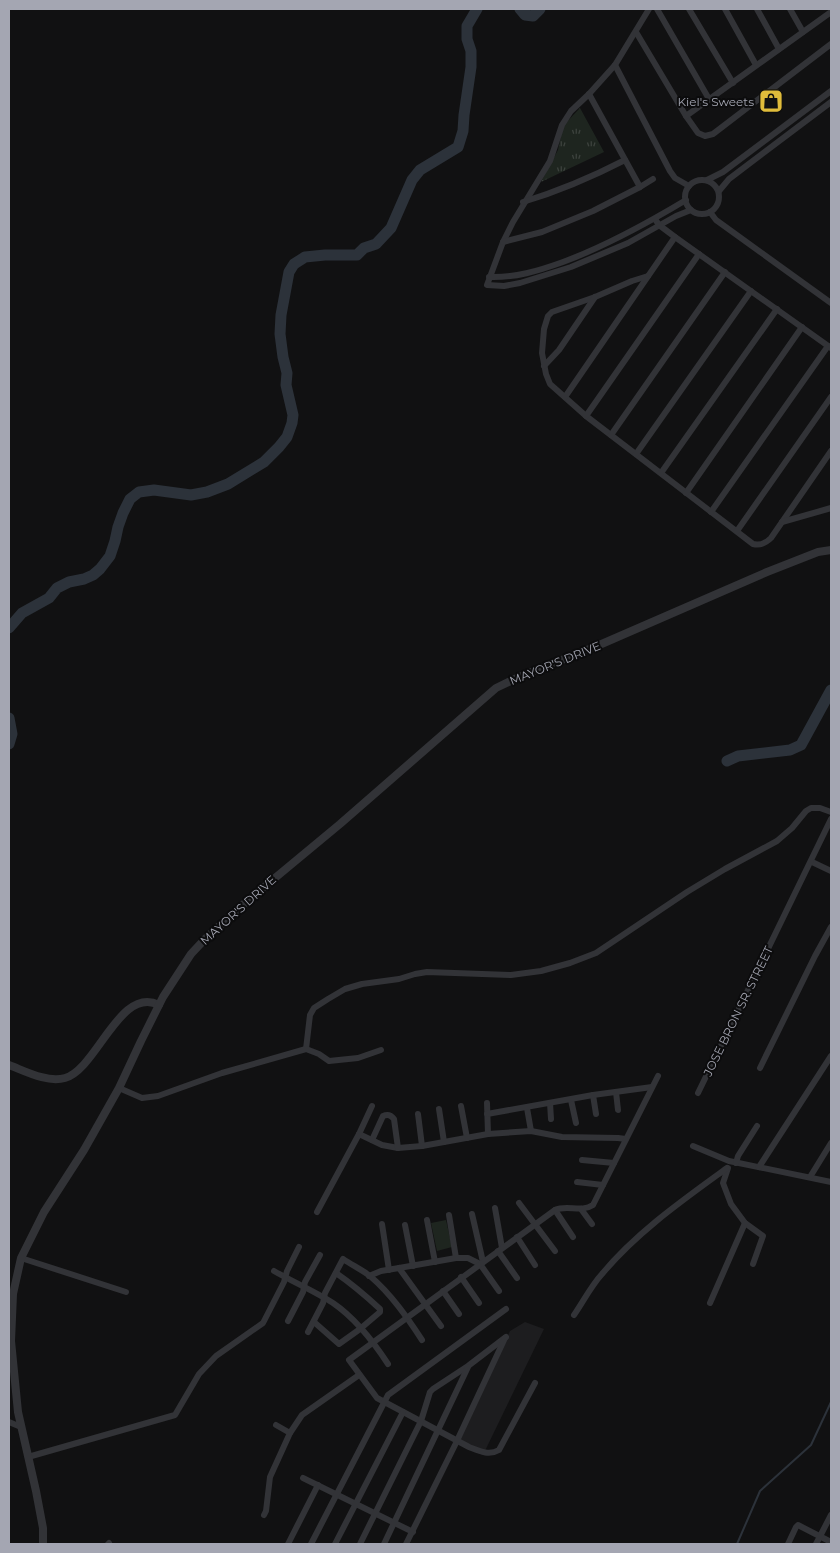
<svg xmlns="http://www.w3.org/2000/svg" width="840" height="1553" font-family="Montserrat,sans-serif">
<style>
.built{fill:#1d1d1f}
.grass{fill:#1e251f}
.park{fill:url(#park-tufts)}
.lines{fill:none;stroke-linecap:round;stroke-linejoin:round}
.stream{stroke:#2c323a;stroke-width:2}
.river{stroke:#2c323a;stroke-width:11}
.minor{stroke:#323337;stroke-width:6}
.tertiary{stroke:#323337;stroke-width:8}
.labels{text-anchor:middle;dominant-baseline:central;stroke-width:4;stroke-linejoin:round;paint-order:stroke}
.poi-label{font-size:12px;fill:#a4a6b2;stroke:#0c0c0d;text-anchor:end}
.street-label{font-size:12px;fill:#a4a6b2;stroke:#0c0c0d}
</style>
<defs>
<pattern id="park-tufts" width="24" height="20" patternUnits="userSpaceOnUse" patternTransform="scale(1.25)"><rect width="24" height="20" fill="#1e251f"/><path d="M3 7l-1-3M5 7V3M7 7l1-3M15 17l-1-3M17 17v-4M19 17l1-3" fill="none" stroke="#3c423d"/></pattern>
</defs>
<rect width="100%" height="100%" fill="#111112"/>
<path class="built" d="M525,1322l19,7 -61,126 -26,-11 53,-113z"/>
<path class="grass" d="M446,1220l6,27 -15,4 -6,-28z"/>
<path class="park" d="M580,108l24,44 -63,30 17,-32 5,-24z"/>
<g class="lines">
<path class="stream" d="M737,1544l23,-53 51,-46 20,-43"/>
<g class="river">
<path d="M520,9l5,6 8,1 7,-7"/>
<path d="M9,628l13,-15 27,-15 8,-10 12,-6 15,-3 9,-4 7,-6 10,-13 5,-15 3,-14 5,-14 7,-14 9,-7 15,-2 37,5 16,-3 21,-8 36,-22 15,-15 8,-10 5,-14 1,-8 -7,-30 1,-12 -4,-16 -3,-23 1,-19 8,-43 5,-8 11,-7 20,-2h32l7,-7 12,-4 15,-16 21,-48 8,-10 38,-23 5,-16 1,-16 7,-48v-16l-4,-12v-13l10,-17"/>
<path d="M9,718l3,16 -3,10"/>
<path d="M727,761l11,-5 52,-6 11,-5 30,-55"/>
</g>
<g class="minor">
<path d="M649,9l-34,56 -26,29 -18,17 -9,14 -12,36 -37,61 -10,20 -16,43 17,1 16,-3 51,-16 57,-24 48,-27 15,-6"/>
<path d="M657,9l52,90"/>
<path d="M689,9l44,74"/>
<path d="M725,9l31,56"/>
<path d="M757,9l22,40"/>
<path d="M790,9l13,23"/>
<path d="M636,32l50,84 12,17 7,3 8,-2 118,-90"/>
<path d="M615,65l55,106 5,7 14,8"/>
<path d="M589,94l51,93"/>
<path d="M686,116l145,-104"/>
<circle cx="702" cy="197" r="17"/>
<path d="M707,180l16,-8 108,-81"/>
<path d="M719,191l10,-12 102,-77"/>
<path d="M523,202c36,-11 69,-25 102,-42"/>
<path d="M710,212l6,8 115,83"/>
<path d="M655,219l4,6 16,12 156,111"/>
<path d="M503,242l39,-10 51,-21 47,-24 13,-8"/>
<path d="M648,276l-16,5 -37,16 -43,15 -4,4 -4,13 -2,24 4,21 4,10 36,32 167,128c8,2 13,-1 18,-6l60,-87"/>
<path d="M489,277c26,1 49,-6 74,-15 43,-16 83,-38 123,-62"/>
<path d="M544,366l15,-16 36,-53"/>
<path d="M565,397l110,-160"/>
<path d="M586,416l113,-162"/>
<path d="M611,435l114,-163"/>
<path d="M636,454l115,-163"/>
<path d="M661,473l116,-164"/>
<path d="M686,493l116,-166"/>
<path d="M711,512l117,-166"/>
<path d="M782,522l49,-14"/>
<path d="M737,531l94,-134"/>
<path d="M812,862l19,9"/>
<path d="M306,1049l4,-34 4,-7 14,-9 17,-10 17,-5 37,-5 16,-5 12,-2 84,3 30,-4 29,-8 26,-10 91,-61 38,-23 52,-28 15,-13 14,-17 5,-3h9l11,4"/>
<path d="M760,1068l55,-112 16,-29"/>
<path d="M119,1088l23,10 16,-2 64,-23 84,-24 13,5 10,7 29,-3 23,-8"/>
<path d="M616,1092l2,18"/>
<path d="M698,1093l133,-274"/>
<path d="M593,1095l3,19"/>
<path d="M571,1100l5,23"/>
<path d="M487,1103l1,31"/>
<path d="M550,1103l1,16"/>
<path d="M461,1106l6,32"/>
<path d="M527,1108l4,23"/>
<path d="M439,1109l5,33"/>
<path d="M418,1114l4,32"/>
<path d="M487,1114l106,-19 59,-8"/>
<path d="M359,1134l23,11 16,3 24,-2 66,-12 43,-3 31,6 56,1 8,1"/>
<path d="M372,1140l11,-24c5,-2 8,-1 11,3l4,29"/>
<path d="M693,1146l36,15 102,21"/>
<path d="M582,1160l32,3"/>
<path d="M736,1163l2,-7 19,-30"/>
<path d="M759,1167l72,-111"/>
<path d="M728,1168l-5,15 8,21 14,19 18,13 -10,28"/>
<path d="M810,1177l21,-34"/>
<path d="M577,1182l26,3"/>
<path d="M519,1203l36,48"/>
<path d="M495,1208l7,40"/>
<path d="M581,1209l11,15"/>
<path d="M555,1210l18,27"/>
<path d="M317,1212l42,-78 13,-28"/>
<path d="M472,1214l11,48"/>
<path d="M449,1215l7,43"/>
<path d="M427,1220l8,42"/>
<path d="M382,1224l7,46"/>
<path d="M405,1225l8,41"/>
<path d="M517,1237l18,28"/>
<path d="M498,1251l19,27"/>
<path d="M21,1258l105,34"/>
<path d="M399,1268l42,58"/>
<path d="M274,1271c19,11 40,20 59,32 22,15 40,38 55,61"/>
<path d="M369,1276l12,-5 18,-3 57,-10h12l12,6 19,27"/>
<path d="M461,1277l18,26"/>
<path d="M443,1291l16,23"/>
<path d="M710,1303l35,-80"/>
<path d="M574,1315c9,-13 17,-29 28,-41 35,-42 81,-74 125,-106"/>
<path d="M288,1321l15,-29 2,-10 15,-27"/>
<path d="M314,1322l25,22 21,-15 20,-17v-3c-14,-13 -28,-25 -44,-36"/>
<path d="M308,1332l15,-29 2,-10 18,-34c9,6 19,11 27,17 21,18 37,41 52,64"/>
<path d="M535,1383l-36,67c-10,6 -20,1 -30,-3l-92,-49 -28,-38 206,-150c12,-6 26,3 38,-5l65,-129"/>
<path d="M9,1422l12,5"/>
<path d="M276,1425l14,8"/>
<path d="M28,1457l147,-42 24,-41 17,-18 47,-33 21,-41 3,-11 12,-24"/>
<path d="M303,1478l110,54"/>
<path d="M264,1515l2,-4 4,-34 20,-44 12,-18 57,-40"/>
<path d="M108,1544l1,-1"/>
<path d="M288,1544l30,-59"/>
<path d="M311,1544l77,-149 118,-86"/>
<path d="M335,1544l68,-132"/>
<path d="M360,1544l61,-123 9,-29 3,-3 35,-23 38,-29"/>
<path d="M384,1544l84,-177"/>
<path d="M406,1544l49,-99 50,-107"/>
<path d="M788,1544l8,-17 2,-2 33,17"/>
<path d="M816,1544l15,-29"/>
</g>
<g class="tertiary">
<path d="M9,1065c16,6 38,18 56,13 32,-9 55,-93 94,-73"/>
<path d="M43,1544v-16l-7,-37 -18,-79 -7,-71 2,-47 8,-36 23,-46 40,-62 35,-62 22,-47 22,-44 28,-43 14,-15 41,-37 94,-78 156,-136 23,-11 78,-31 170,-74 51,-20 13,-2"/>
</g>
</g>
<defs>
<g id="shop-square" transform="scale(1.25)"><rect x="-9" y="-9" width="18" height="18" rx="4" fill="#e0bc3b" stroke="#0c0c0d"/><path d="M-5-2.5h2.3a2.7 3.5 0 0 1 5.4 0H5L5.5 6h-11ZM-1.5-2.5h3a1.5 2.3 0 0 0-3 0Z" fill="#111"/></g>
</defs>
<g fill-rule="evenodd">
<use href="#shop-square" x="771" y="101"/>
</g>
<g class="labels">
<g class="poi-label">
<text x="754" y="101">Kiel's Sweets</text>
</g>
<g class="street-label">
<text transform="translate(555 663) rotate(-22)">MAYOR'S DRIVE</text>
<text transform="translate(238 910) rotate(-42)">MAYOR'S DRIVE</text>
<text transform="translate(738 1011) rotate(-64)">JOSE BRON SR. STREET</text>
</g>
</g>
<rect width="840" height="1553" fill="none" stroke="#a4a6b2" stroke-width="20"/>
</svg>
